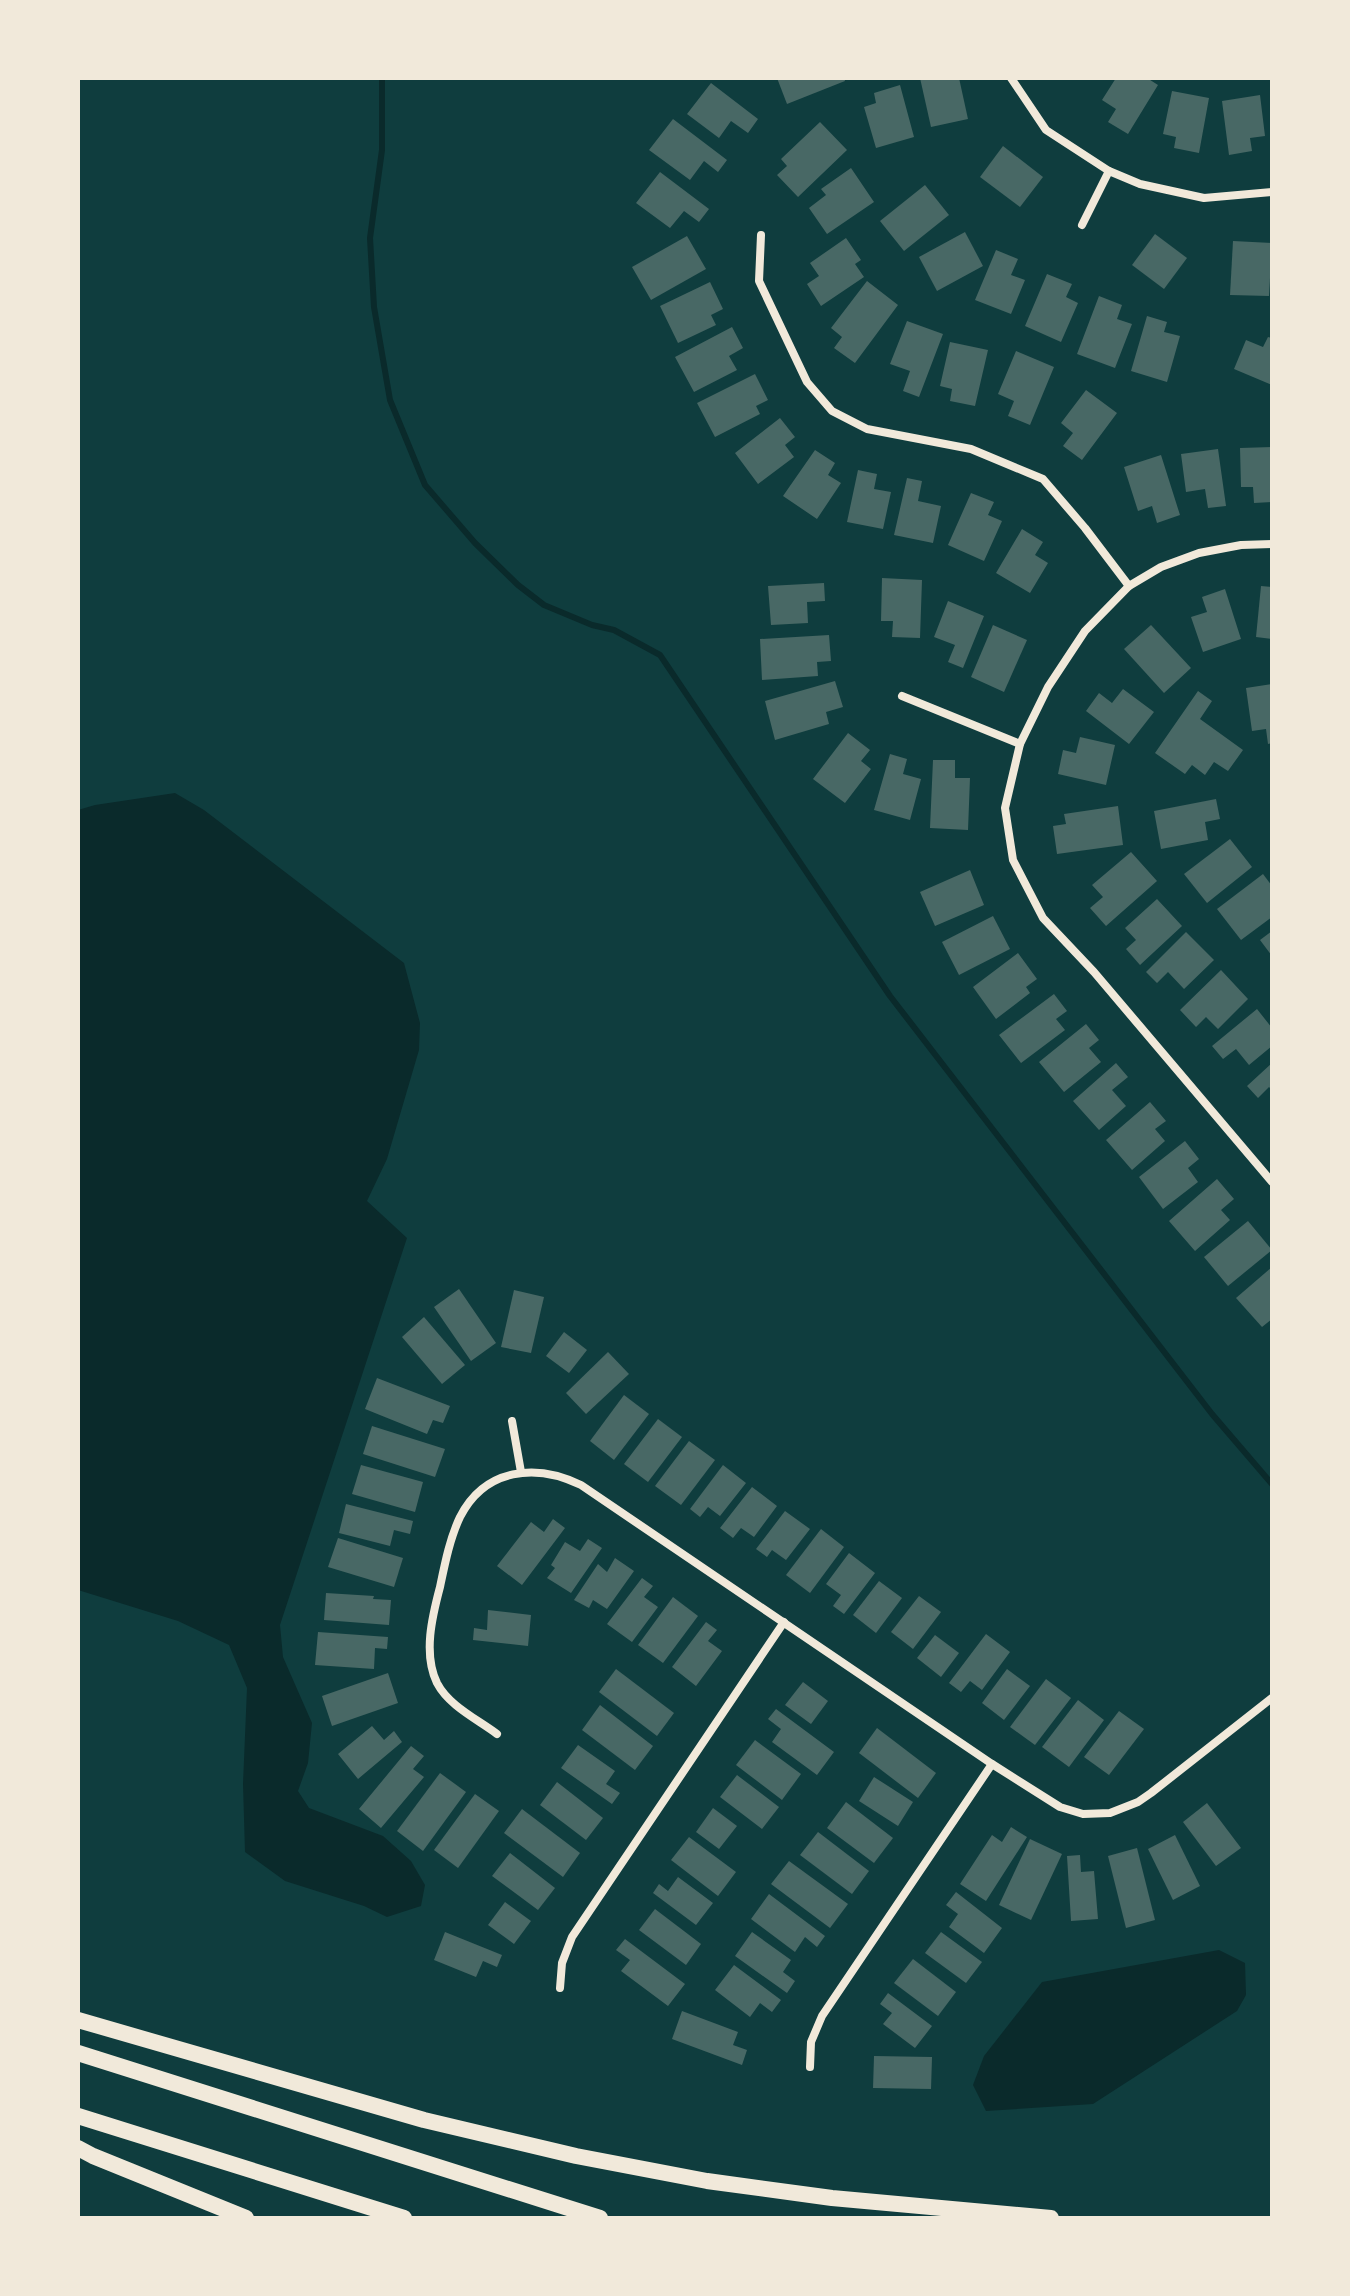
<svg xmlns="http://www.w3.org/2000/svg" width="1350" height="2296" font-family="'Asap Condensed',sans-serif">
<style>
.water{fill:#0a2a2b}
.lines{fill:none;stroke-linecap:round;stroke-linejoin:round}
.stream{stroke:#0a2a2b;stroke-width:6}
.building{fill:#486865}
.minor{stroke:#f1e9da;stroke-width:8}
.motorway{stroke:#f1e9da;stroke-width:16}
</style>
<rect width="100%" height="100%" fill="#0f3d3e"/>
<g class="water">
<path d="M175,793l29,17 200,153 16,60 -1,27 -32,109 -20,42 40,37 -127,387 3,32 29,66 -4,40 -10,28 11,17 74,28 28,25 14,24 -4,21 -34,11 -23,-11 -79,-25 -40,-29 -2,-68 4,-96 -18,-43 -51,-24 -100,-31v-780l17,-5z"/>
<path d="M1219,1950l26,13 1,32 -9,16 -144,93 -107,7 -13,-26 11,-29 58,-74z"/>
</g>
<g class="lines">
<path class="stream" d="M382,78v72l-12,88 4,69 16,93 35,85 50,58 43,42 26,20 48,20 22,5 46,25 230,341 322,418 60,70"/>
</g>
<g class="building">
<path d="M777,78h67l1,3 -58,23z"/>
<path d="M920,78h39l9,41 -37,8z"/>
<path d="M1116,78h31l11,7 -30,49 -20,-12 8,-13 -14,-9z"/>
<path d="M711,83l47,36 -10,14 -17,-12 -12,17 -32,-24z"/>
<path d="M900,85l14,52 -38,11 -12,-41 12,-4 -2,-10z"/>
<path d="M1172,91l37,7 -10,55 -25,-5 2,-11 -13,-3z"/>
<path d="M1260,95l5,41 -15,2 2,13 -23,4 -7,-54z"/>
<path d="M673,119l54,41 -9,12 -14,-11 -14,19 -41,-30z"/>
<path d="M820,122l27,28 -49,47 -21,-22 10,-9 -6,-7z"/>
<path d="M1003,146l40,31 -23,30 -40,-30z"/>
<path d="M851,168l23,34 -47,32 -18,-26 17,-13 -5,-6z"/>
<path d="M660,172l49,37 -10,13 -15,-11 -14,17 -34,-25z"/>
<path d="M925,185l24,30 -45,36 -24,-30z"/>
<path d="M965,232l18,34 -46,25 -18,-34z"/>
<path d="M1155,234l32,24 -23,31 -32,-24z"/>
<path d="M687,236l19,33 -55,31 -19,-33z"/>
<path d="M846,238l15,22 -6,4 9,13 -43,29 -14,-22 12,-8 -9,-13z"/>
<path d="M1233,241l39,2 -3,53 -39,-1z"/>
<path d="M996,250l22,9 -7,16 14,5 -14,34 -36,-14z"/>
<path d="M1047,274l25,10 -6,13 12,6 -17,39 -36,-16z"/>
<path d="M867,281l31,24 -43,58 -21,-15 8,-11 -11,-9z"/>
<path d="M710,282l13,27 -12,6 5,10 -38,18 -18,-37z"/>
<path d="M1099,296l23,9 -5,14 15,5 -17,44 -38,-14z"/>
<path d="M1147,316l20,6 -3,10 16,4 -13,46 -36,-11z"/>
<path d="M907,321l36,13 -24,63 -16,-6 7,-20 -20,-7z"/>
<path d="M732,327l11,21 -14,8 8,14 -43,22 -19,-35z"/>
<path d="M1268,337l4,1v47l-38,-16 12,-29 17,7z"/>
<path d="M950,342l38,8 -13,56 -25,-5 2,-12 -12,-3z"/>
<path d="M1016,351l38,16 -24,58 -22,-9 6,-15 -16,-7z"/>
<path d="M755,374l13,26 -12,6 4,8 -45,23 -18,-34z"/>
<path d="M1086,390l31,23 -35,47 -19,-14 10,-13 -12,-10z"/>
<path d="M780,418l15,19 -10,8 9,12 -36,27 -23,-31z"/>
<path d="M1272,447v55l-18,1 -1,-16h-12l-1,-39z"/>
<path d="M1218,449l8,57 -18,2 -3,-19 -19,3 -5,-38z"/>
<path d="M815,450l20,13 -7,12 13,8 -24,36 -34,-23z"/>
<path d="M1161,455l19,60 -23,8 -5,-17 -14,5 -14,-44z"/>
<path d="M858,470l19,4 -3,15 17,3 -8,37 -36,-7z"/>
<path d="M907,478l15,3 -4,20 23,5 -8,37 -39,-8z"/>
<path d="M971,493l23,9 -6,13 14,6 -18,40 -36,-16z"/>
<path d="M1022,529l21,13 -8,13 13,8 -18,30 -34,-20z"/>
<path d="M882,578l40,2 -2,58 -28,-1 1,-16h-12z"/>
<path d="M824,583l1,18 -18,1 1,21 -37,2 -3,-39z"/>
<path d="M1261,586l11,1v52l-16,-2z"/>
<path d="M1225,589l16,50 -38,13 -12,-35 16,-5 -5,-15z"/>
<path d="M948,601l36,15 -21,52 -15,-6 7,-17 -21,-8z"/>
<path d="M993,625l34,15 -23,52 -33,-15z"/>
<path d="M1151,625l40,43 -27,25 -40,-44z"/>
<path d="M829,635l2,26 -14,1 1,14 -56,4 -2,-41z"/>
<path d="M835,681l8,26 -17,5 3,12 -54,16 -10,-39z"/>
<path d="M1272,684v59l-4,1 -2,-15 -14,2 -6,-43z"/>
<path d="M1123,689l31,23 -25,32 -43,-33 13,-18 13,10z"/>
<path d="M1198,691l14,10 -12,18 43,31 -15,21 -14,-9 -9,13 -13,-10 -7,9 -30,-21z"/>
<path d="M848,733l22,17 -9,11 10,8 -26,34 -32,-24z"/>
<path d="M1080,737l35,8 -9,40 -48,-11 5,-24 13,3z"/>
<path d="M890,754l17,5 -4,15 18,5 -11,41 -36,-10z"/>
<path d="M933,760h22v18h15l-2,52 -38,-2z"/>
<path d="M1216,799l4,20 -15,3 3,18 -47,9 -7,-38z"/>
<path d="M1118,806l5,39 -66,9 -4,-28 13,-2 -2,-10z"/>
<path d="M1230,839l22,28 -45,36 -23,-29z"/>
<path d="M1131,852l26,29 -51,45 -16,-18 13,-11 -11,-12z"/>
<path d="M970,870l14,35 -49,21 -15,-34z"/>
<path d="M1263,874l9,12v31l-31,23 -24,-31z"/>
<path d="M1157,899l25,27 -42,39 -14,-16 10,-9 -11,-12z"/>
<path d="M993,916l17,33 -51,26 -17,-33z"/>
<path d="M1272,931v25l-12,-16z"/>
<path d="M1186,932l28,28 -30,29 -16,-17 -11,11 -11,-11z"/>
<path d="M1018,953l19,26 -11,8 4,6 -34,26 -23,-32z"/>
<path d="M1221,970l27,29 -30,30 -12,-12 -10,10 -16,-17z"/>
<path d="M1054,994l13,17 -11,8 9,11 -44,33 -22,-28z"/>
<path d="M1257,1009l15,19v18l-23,19 -13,-16 -13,10 -11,-13z"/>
<path d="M1086,1024l13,16 -10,8 12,14 -37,30 -25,-30z"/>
<path d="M1116,1063l12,14 -16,13 14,16 -27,24 -26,-29z"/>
<path d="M1272,1063v27l-3,-3 -11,11 -11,-12z"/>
<path d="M1150,1102l16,19 -11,8 10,12 -33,29 -26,-30z"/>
<path d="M1185,1141l14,18 -11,9 10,14 -35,27 -24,-32z"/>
<path d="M1217,1179l17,20 -13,11 9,10 -35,31 -26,-30z"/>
<path d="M1248,1221l24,29 -44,36 -24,-29z"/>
<path d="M1272,1267v52l-10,8 -26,-29z"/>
<path d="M459,1289l37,54 -25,18 -37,-54z"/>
<path d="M514,1290l30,7 -13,56 -30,-6z"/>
<path d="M424,1317l41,48 -23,19 -40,-47z"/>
<path d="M564,1332l23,18 -18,23 -23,-17z"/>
<path d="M608,1352l21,22 -43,40 -20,-21z"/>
<path d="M377,1378l73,28 -7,17 -10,-3 -6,14 -62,-25z"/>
<path d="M624,1395l25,19 -35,46 -24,-19z"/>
<path d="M658,1419l24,18 -34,45 -24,-18z"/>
<path d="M372,1426l73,23 -10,28 -72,-23z"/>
<path d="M689,1441l26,19 -34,45 -26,-19z"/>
<path d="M361,1465l62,17 -8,30 -63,-18z"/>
<path d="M723,1465l23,18 -26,33 -12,-9 -8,10 -10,-8z"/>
<path d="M752,1487l25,19 -23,31 -13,-9 -8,10 -13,-10z"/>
<path d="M346,1504l67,17 -3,13 -16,-4 -4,16 -51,-13z"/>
<path d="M785,1511l25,18 -24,31 -14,-10 -5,7 -11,-8z"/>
<path d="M553,1519l12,9 -43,57 -25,-19 34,-44 13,10z"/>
<path d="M821,1529l23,18 -34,46 -24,-18z"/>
<path d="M338,1538l65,20 -9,29 -66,-20z"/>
<path d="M588,1539l14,9 -31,45 -24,-15 8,-10 -4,-3 14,-23 15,9z"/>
<path d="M849,1553l26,20 -31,41 -11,-8 8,-11 -15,-11z"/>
<path d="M615,1558l19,13 -27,38 -14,-9 -4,8 -15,-8 24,-36 9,8z"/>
<path d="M642,1578l11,8 -9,11 14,10 -26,35 -25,-18z"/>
<path d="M879,1581l23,17 -26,35 -23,-18z"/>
<path d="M326,1593l48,3 -1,3 18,1 -2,25 -65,-5z"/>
<path d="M919,1596l22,16 -28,37 -22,-17z"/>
<path d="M673,1597l25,19 -35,47 -25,-18z"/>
<path d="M488,1610l43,5 -3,31 -55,-6 1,-12 13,2z"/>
<path d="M706,1622l11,8 -9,11 14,10 -26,35 -24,-19z"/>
<path d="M318,1632l70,5 -1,12 -12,-1 -1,21 -59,-4z"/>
<path d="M986,1634l24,18 -28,38 -12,-9 -9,11 -12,-9z"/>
<path d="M935,1635l24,18 -18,24 -24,-19z"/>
<path d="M616,1669l58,44 -17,23 -58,-44z"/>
<path d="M1007,1669l23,17 -26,34 -22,-17z"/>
<path d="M388,1673l10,30 -66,23 -10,-30z"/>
<path d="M1046,1679l25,19 -36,47 -25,-18z"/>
<path d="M803,1682l25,19 -17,23 -26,-19z"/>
<path d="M1078,1700l26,20 -35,47 -27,-20z"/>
<path d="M600,1705l53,41 -18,24 -53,-40z"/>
<path d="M776,1709l58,43 -17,23 -45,-33 9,-13 -13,-10z"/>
<path d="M1119,1711l25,18 -35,46 -25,-18z"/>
<path d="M372,1726l12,14 10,-9 8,11 -44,37 -20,-25z"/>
<path d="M877,1728l59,45 -18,25 -59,-45z"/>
<path d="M755,1740l46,34 -19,26 -46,-35z"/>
<path d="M578,1745l37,26 -9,13 14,9 -8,11 -51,-36z"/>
<path d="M411,1746l13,10 -11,13 11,8 -43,51 -22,-19z"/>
<path d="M440,1773l26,19 -43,59 -26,-20z"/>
<path d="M737,1775l42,32 -17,22 -42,-32z"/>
<path d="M874,1777l39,25 -15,24 -39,-25z"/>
<path d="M557,1782l46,36 -17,22 -46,-35z"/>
<path d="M475,1794l24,17 -41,57 -24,-18z"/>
<path d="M846,1802l47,36 -19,25 -47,-35z"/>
<path d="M1207,1803l34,45 -25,18 -33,-44z"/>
<path d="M713,1808l24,18 -18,23 -23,-17z"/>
<path d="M522,1809l58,44 -17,24 -59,-44z"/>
<path d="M1011,1827l16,10 -41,64 -26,-17 32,-49 10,7z"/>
<path d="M818,1832l51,39 -17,23 -52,-39z"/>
<path d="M1175,1835l25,51 -27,14 -25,-51z"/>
<path d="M689,1837l47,35 -18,24 -47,-36z"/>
<path d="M1030,1839l32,15 -31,66 -32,-15z"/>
<path d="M1137,1848l18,72 -29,8 -18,-72z"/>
<path d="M510,1853l45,35 -17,22 -46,-34z"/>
<path d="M1080,1855l1,17 13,-1 4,48 -27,2 -4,-65z"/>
<path d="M789,1861l59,43 -18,24 -59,-44z"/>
<path d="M678,1877l35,26 -17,22 -43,-32 6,-9 9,7z"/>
<path d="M956,1892l46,36 -18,25 -35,-26 9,-13 -12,-9z"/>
<path d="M769,1894l56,42 -8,11 -12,-10 -10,15 -44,-33z"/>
<path d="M505,1902l26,19 -17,23 -26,-19z"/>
<path d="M655,1909l46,35 -15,21 -47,-35z"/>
<path d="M445,1932l57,23 -5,12 -14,-6 -7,16 -42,-17z"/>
<path d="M752,1932l39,28 -8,12 12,9 -8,12 -52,-37z"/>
<path d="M941,1932l41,30 -16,21 -41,-30z"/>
<path d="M625,1939l60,45 -17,22 -47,-35 9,-11 -14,-10z"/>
<path d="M913,1959l43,33 -18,24 -44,-33z"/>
<path d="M734,1965l47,35 -9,12 -12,-9 -10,14 -35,-27z"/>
<path d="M888,1993l44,33 -17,22 -32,-24 9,-11 -12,-9z"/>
<path d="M682,2011l56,21 -5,13 14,5 -5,15 -70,-26z"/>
<path d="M874,2056l58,1 -1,32 -58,-1z"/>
</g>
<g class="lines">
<g class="minor">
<path d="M1011,78l35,52 63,41 31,13 64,14 68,-6"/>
<path d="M1082,225l27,-54"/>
<path d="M761,235l-2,46 48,101 25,29 35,18 104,20 72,30 42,49 44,58"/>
<path d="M1272,544l-31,1 -42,8 -38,14 -32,19 -44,45 -37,56 -28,57 -15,64 8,52 30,58 51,54 178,210"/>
<path d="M902,696l118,48"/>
<path d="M512,1421l9,51"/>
<path d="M497,1734c-20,-15 -48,-28 -60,-51 -14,-29 -5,-66 3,-96 5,-24 10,-49 20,-70 25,-49 76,-54 121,-32l411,279 68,43 23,7 27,-1 28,-11 13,-9 121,-95"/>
<path d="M560,1988l2,-25 10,-26 212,-315"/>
<path d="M810,2067l1,-25 11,-26 170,-252"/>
</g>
<g class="motorway">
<path d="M78,2020l346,100 152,36 131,25 125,17 219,20"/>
<path d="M78,2053l522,165"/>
<path d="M78,2116l326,102"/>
<path d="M78,2148l15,8 153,62"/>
</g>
</g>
<rect width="1350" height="2296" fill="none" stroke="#f1e9da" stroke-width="160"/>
</svg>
